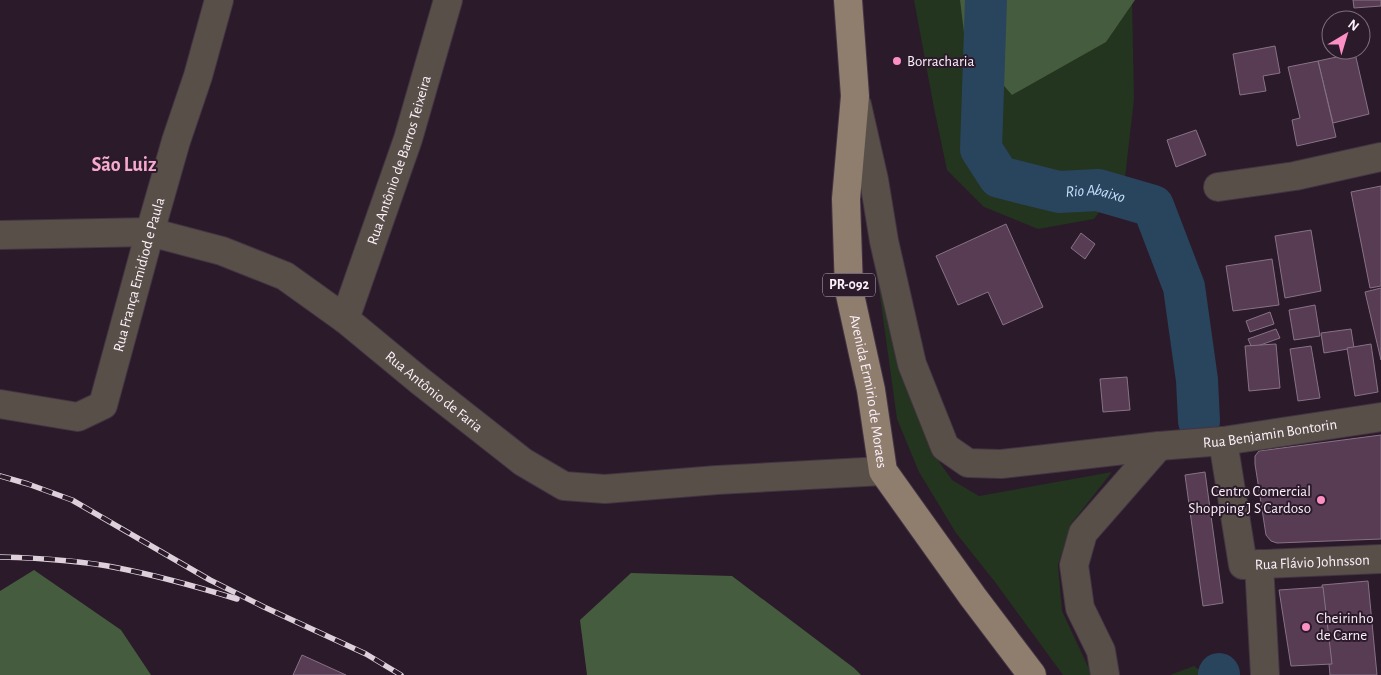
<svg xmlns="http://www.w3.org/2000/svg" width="1381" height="675" font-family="'Alegreya Sans',sans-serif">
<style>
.green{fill:#23341f}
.forest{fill:#455c3f}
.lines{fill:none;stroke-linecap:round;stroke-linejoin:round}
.river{stroke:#29445d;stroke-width:42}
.building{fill:#573c54;stroke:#877285}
.minor-casing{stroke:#443443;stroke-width:30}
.major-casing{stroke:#443443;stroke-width:30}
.minor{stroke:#585048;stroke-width:28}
.major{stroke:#8f7e6e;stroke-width:28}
.rail-casing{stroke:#ddd0db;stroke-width:5.5}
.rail{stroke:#2b1a2a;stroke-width:4;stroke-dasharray:11;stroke-linecap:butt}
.poi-dot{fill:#fc8fc3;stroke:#2b1a2a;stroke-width:2}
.labels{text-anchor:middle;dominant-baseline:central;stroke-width:4;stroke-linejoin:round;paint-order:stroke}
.shield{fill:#2b1a2a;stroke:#bdb0bc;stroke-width:1}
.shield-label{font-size:14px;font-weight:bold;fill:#fcf0fa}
.poi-label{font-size:15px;fill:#fcf0fa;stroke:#2b1a2a;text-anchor:start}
.street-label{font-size:15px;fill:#fcf0fa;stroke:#2b1a2a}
.water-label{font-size:16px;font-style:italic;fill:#c3e1fd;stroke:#2b1a2a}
.district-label{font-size:20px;font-weight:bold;fill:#f7aacd;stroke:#2b1a2a}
</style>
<rect width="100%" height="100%" fill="#2b1a2a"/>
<g class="green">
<path d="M914,0h218l2,99 -9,79 -31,41 -56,10 -54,-22 -37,-37 -13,-62z"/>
<path d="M866,195l48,208 19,50 19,27 27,16 133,-24 -41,52 -13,41 4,46 30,64h-29l-68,-93 -39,-49 -37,-61 -22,-53z"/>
<path d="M1194,666l12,9h-36z"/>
</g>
<g class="forest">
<path d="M960,0h175l-29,42 -94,53 -47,-54z"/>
<path d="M34,570l87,60 30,45h-151v-84z"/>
<path d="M631,573l101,3 122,92 7,7h-274l-7,-55z"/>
</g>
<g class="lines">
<g class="river">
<path id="s1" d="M986,0l-5,149 18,28 60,15 39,-2 55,16 31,81 13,93 2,41"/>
<path d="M1219,674v1"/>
</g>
</g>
<g class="building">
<path d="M1353,0h28v6l-27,2z"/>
<path d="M1275,46l5,27 -17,3 3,15 -26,4 -7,-41z"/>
<path d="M1355,53l14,61 -36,9 -15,-62z"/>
<path d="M1318,61l18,76 -39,9 -5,-26 8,-2 -12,-51z"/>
<path d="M1196,130l10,25 -30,12 -9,-27z"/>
<path d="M1381,186v100l-11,2 -19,-96z"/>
<path d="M1006,224l37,83 -40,18 -15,-33 -30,13 -22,-49z"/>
<path d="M1311,230l10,61 -36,7 -10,-62z"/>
<path d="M1081,233l14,11 -10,15 -14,-11z"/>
<path d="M1272,259l7,46 -46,6 -7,-45z"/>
<path d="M1381,288v72l-16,-68z"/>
<path d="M1315,305l5,31 -26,4 -5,-30z"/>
<path d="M1270,312l4,12 -24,8 -4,-11z"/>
<path d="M1276,329l4,9 -28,10 -4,-9z"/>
<path d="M1351,329l3,19 -30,5 -3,-20z"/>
<path d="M1276,344l4,44 -31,3 -4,-45z"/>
<path d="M1371,344l7,48 -23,4 -8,-48z"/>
<path d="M1311,346l9,52 -22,3 -8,-52z"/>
<path d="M1127,377l3,33 -27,2 -3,-33z"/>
<path d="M1381,435v104l-104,4 -6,-2 -5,-6 -11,-71v-8l4,-5z"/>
<path d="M1205,472l18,131 -20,3 -18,-131z"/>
<path d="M1368,581l9,94h-47l-8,-90z"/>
<path d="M1323,587l9,77 -41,2 -12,-76z"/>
<path d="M302,655l44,20h-53z"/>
</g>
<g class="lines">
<g class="minor-casing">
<g id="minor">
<path id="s2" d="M857,105l17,75 10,61 28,123 33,83 23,16 33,1 158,-18 64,-5 158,-24"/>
<path d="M1218,187l77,-11 86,-19"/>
<path id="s3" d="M0,235l150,-3 72,19 63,25 60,43 75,62 103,81 41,24 41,3 112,-9 166,-9"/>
<path id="s4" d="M345,319l63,-180 40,-139"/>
<path id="s5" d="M0,404l78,13 25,-12 47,-173 26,-91 22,-65 21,-76"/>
<path id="s6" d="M1223,441l20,124 138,-6"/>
<path d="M1259,564l6,111"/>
<path d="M1105,675l-4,-24 -21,-43 -6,-43 9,-32 76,-87"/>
</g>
</g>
<g class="major-casing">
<g id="major">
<path id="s7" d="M848,0l7,96 -9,103 3,91 22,100 12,81 90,126 59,78"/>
</g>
</g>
<use href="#minor" class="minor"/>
<use href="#major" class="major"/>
<g class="rail-casing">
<g id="rail">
<path d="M0,476l28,8 44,16 138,80 54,27 102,47 35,21"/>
<path d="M0,557c40,1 79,3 118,11 41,8 80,19 119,31"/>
</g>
</g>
<use href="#rail" class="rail"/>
</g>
<g class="poi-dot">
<circle cx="897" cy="61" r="5"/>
<circle cx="1321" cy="500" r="5"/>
<circle cx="1306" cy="627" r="5"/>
</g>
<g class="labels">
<rect class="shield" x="823" y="273.5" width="52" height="23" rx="4"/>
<g class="shield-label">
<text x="849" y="285">PR-092</text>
</g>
<g class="poi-label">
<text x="907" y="61">Borracharia</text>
<text x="1311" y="491" text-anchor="end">Centro Comercial<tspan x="1311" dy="17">Shopping J S Cardoso</tspan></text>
<text x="1316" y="618">Cheirinho<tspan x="1316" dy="17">de Carne</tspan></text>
</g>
<g class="street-label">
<text stroke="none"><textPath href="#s4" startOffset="168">Rua Antônio de Barros Teixeira</textPath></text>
<text stroke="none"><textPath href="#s5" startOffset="242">Rua França Emidiod e Paula</textPath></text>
<text stroke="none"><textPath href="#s3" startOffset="481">Rua Antônio de Faria</textPath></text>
<text stroke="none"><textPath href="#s7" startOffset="394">Avenida Ermirio de Moraes</textPath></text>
<text stroke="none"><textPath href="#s2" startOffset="686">Rua Benjamin Bontorin</textPath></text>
<text stroke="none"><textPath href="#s6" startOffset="195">Rua Flávio Johnsson</textPath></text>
</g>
<g class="water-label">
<text stroke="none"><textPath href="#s1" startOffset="281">Rio Abaixo</textPath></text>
</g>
<g class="district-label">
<text x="124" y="165">São Luiz</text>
</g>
</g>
<g transform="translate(1346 35) rotate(38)"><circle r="24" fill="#2b1a2a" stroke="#7f707d"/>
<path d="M0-4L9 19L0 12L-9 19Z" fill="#fc8fc3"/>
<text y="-8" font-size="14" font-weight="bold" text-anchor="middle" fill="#fcf0fa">N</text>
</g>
</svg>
